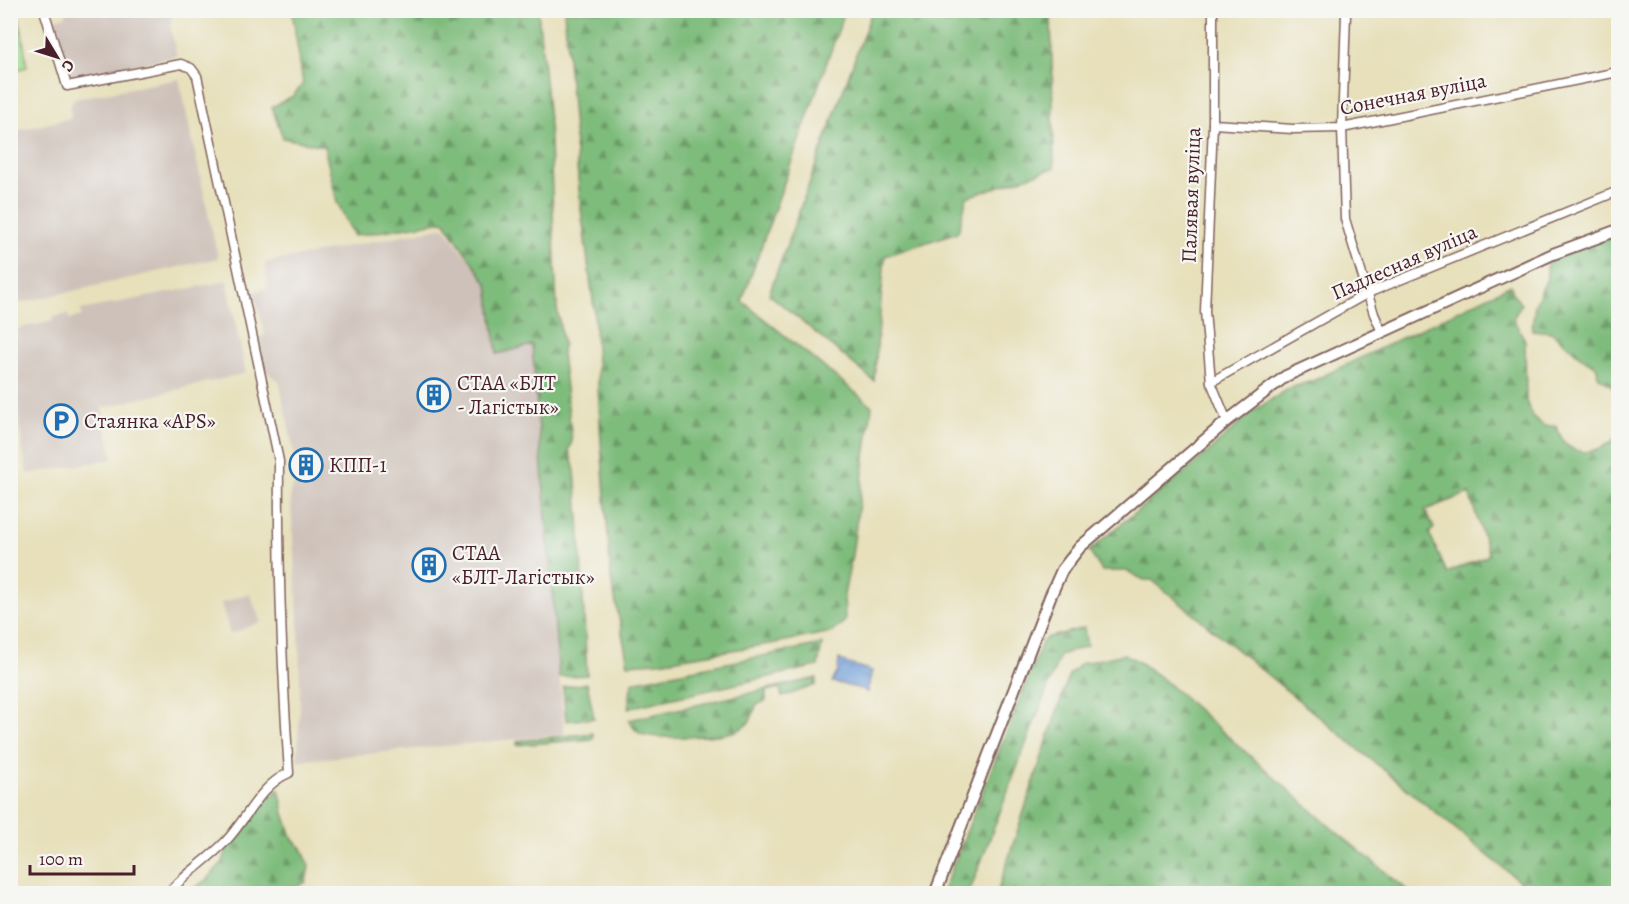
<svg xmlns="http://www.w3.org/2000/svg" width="1629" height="904" font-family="Alegreya,serif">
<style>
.industrial{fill:#cec1b9}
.forest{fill:url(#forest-firs);stroke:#646e53;stroke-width:1.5;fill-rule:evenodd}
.garden{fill:#9edc91;stroke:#747e5e;stroke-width:1.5}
.water{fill:url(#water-ripples);stroke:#5d5e82;stroke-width:1.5}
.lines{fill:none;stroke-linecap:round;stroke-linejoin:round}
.minor-casing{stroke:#81635d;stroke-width:11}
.tertiary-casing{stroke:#81635d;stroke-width:14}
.minor{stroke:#fff;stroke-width:8}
.tertiary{stroke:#fff;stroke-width:10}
.labels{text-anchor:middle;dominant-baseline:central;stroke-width:4.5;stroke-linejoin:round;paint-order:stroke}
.street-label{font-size:21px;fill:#4a1f2b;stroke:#f6f6f2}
.poi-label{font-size:21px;fill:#4a1f2b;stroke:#f6f6f2;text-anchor:start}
</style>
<defs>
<pattern id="forest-firs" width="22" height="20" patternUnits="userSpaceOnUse" patternTransform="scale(1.5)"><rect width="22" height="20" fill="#7ebc7b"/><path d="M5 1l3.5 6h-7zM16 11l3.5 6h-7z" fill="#699865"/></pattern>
<pattern id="water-ripples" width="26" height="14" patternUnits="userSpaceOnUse" patternTransform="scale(1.5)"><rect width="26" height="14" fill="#709ed8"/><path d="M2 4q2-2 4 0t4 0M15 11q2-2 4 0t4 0" fill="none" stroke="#5e80af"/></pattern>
</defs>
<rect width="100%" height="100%" fill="#f6f6f2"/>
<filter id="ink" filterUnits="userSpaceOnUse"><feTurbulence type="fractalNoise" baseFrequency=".0167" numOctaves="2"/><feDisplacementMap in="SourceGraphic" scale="12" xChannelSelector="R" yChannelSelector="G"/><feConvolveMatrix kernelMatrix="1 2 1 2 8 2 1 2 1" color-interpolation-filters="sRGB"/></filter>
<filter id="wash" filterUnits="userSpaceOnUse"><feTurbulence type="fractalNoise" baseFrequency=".008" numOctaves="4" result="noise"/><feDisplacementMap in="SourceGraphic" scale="24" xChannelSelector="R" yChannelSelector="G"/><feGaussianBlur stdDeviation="1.35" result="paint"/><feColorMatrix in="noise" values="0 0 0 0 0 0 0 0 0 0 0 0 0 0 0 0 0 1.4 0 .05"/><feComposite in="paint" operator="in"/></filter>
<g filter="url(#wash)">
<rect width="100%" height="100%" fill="#e7e0bb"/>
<g class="industrial">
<path d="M68,10l105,1 -3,15 7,30 -105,23 -19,-59 12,-4z"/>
<path d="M179,79l39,179 -207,47v-173l60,-14 -1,-11 3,-8z"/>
<path d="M444,227l44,58 9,69 35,-10 32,390 -267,27 3,-57 -1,-73 -9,-140 9,-15 -20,-95 -16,-12 -6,-31 8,-2 -11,-44 14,-4 -3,-25z"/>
<path d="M227,281l19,92 -144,35 11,51 -86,15 -16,-96v-48l42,-9v-4l15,-3 1,5 13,-3 -1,-6z"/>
<path d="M249,593l12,29 -31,12 -9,-31z"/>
</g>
<g class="forest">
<path d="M10,11h8l4,21 -11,2z"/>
<path d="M292,11h246l11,109 8,188 6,36 -1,9 10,88 -3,9 6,21 4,48 8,156 -28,2 -27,-332 -35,9 -9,-69 -44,-64 -90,15 -17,-34 -13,-56 -41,-8 -11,-31 21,-11 10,-12z"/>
<path d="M564,11h281l-103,290 130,105 -20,149 -8,40 1,26 -13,11 -62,12 -111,18 -31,2 -17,-86 -10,-136 -7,-134 -14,-106z"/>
<path d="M872,11h179l3,157 -87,29 -9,35 -73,24 -11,125 -105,-87z"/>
<path d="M1618,234v164l-6,-12 -14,-10 -1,-9 -12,-7 -34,-28 -19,-2 3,-25 12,-27v-18z"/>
<path d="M1511,285l2,9 8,10 -8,15 12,21 1,61 6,15 12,10h13c9,35 39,30 61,10v457h-84l-382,-313h-8l-17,-9h-25l-13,-20 117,-97 47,-43 37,-23 25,-8zM1469,493l20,62 -42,18 -18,-40 5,-5 -9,-18z"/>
<path d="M1084,628l3,18 -27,9 -91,238h-27l100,-250 4,-5z"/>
<path d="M822,644l-4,22 -190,42 4,-26z"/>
<path d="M1124,654l15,8 25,18 170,150 77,63h-414l72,-218 11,-11z"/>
<path d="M817,678l-1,7 -34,12 -2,-9 -14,3v10l-10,4c-3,11 -6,20 -18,25 -13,7 -77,9 -93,5 -9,-2 -12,-8 -16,-15z"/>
<path d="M587,683l7,35 -28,3 -3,-34z"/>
<path d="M593,733v6l-76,6v-4z"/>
<path d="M279,789l5,24 9,27 9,8 7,18 -3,16 -22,11 -100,1 21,-13 18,-19 5,-17 20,-21 12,-18z"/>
</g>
<path class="garden" d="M22,32l5,35 -16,4v-37z"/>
<path class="water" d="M839,659l7,4 26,8 -5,21 -5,-3 -30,-7 6,-11z"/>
</g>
<g filter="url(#ink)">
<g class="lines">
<g class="minor-casing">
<g id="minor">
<path d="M44,10l23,76 114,-22 10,4 6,8 82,385c-1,104 3,208 10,312 -29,12 -42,46 -63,68 -18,19 -41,33 -59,53"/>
<path d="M1213,10v114l-8,187 6,71 16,39"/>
<path d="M1348,10l-2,4 -4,114 3,91 29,95 8,18"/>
<path d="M1213,124l80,5 49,-1 276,-56"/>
<path d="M1211,382l157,-89 250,-102"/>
</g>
</g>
<g class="tertiary-casing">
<path id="tertiary" d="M935,894l115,-297 12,-27 18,-23 147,-126 59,-45 267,-122 65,-24"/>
</g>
<use href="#minor" class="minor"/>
<use href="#tertiary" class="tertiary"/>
</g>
</g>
<defs>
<g id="building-ring" transform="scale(1.725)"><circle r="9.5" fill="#f6f6f2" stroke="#1f6fb2" stroke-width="1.5"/><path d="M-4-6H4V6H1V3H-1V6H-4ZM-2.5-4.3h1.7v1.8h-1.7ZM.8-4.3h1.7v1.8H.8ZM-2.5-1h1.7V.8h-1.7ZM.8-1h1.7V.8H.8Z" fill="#1f6fb2"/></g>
<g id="parking-ring" transform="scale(1.725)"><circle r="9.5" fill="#f6f6f2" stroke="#1f6fb2" stroke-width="1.5"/><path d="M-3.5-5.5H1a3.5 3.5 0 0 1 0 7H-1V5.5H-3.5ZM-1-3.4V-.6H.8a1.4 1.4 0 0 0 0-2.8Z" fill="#1f6fb2"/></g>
</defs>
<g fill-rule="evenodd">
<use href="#building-ring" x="434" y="395"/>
<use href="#parking-ring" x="61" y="421"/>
<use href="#building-ring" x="306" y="465"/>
<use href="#building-ring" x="429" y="565"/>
</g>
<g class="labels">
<g class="street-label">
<text transform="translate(1413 94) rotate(-11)">Сонечная вуліца</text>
<text transform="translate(1191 195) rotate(-88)">Палявая вуліца</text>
<text transform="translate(1404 262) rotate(-24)">Падлесная вуліца</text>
</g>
<g class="poi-label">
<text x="457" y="383">СТАА «БЛТ<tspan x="457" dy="24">- Лагістык»</tspan></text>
<text x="84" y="421">Стаянка «APS»</text>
<text x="329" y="465">КПП-1</text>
<text x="452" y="553">СТАА<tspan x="452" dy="24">«БЛТ-Лагістык»</tspan></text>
</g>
</g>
<rect width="1629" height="904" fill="none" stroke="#f6f6f2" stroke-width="36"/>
<g transform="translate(57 57) rotate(128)" stroke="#f6f6f2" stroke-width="4.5" paint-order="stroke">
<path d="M0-4.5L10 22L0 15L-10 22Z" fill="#4a1f2b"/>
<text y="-9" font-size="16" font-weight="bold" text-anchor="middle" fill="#4a1f2b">С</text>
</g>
<path d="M30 865v9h104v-9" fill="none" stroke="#4a1f2b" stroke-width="3"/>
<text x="39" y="865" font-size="18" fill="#4a1f2b" stroke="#f6f6f2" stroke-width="4.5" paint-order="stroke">100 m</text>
</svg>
